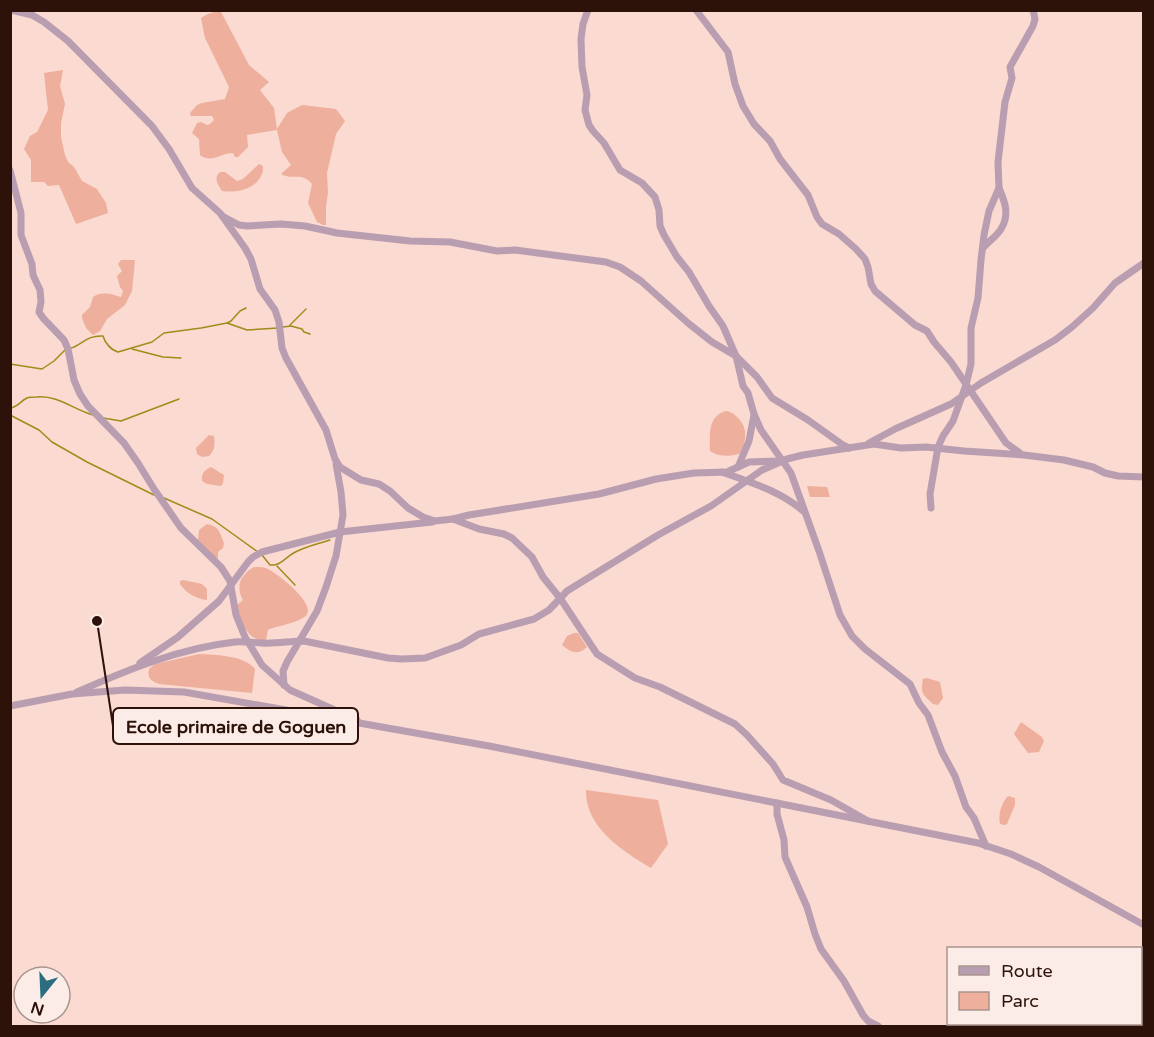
<svg xmlns="http://www.w3.org/2000/svg" width="1154" height="1037" font-family="'Varela Round',sans-serif">
<style>
.green{fill:#eeaf9c}
.lines{fill:none;stroke-linecap:round;stroke-linejoin:round}
.stream{stroke:#a18b19;stroke-width:1.5}
.minor{stroke:#b99db0;stroke-width:7}
.leader{fill:none;stroke:#2d120a;stroke-width:2}
.callout-dot{fill:#2d120a;stroke:#fcece7;stroke-width:2}
.callout{fill:#fcece7;stroke:#2d120a;stroke-width:2}
.callout-label{font-size:18px;text-anchor:middle;font-weight:bold;fill:#2d120a}
</style>
<rect width="100%" height="100%" fill="#fadad1"/>
<g class="green">
<path d="M220,10l29,55 20,17 -9,8 14,18 3,21 10,-16 15,-8 34,4 9,12 -9,13 -9,39 1,20 -2,13v19h-3l-6,-3 -9,-19 4,-19c-11,-13 -19,-3 -31,-10l10,-9 -9,-13 -5,-22 -30,5 1,12 -10,10h-3l-2,-4c-13,0 -21,11 -33,2l-1,-16 -7,-6 5,-10 4,-1 6,3 3,-1 4,-4 -2,-4h-21l-1,-3 7,-8 5,-2 23,-4 4,-12 -24,-49 -4,-20 7,-4z"/>
<path d="M63,70l-3,16 5,18 -4,19v14l4,18 3,7 6,5 8,14 15,8 9,14 2,10 -32,11 -17,-39 -11,1 -4,-4h-13v-22l-7,-11 6,-13 7,-4 11,-22 -4,-37z"/>
<path d="M259,164l4,2c0,3 0,7 -2,10 -7,14 -25,17 -39,15 -4,-6 -9,-13 -2,-19h5l12,9 6,-2z"/>
<path d="M121,260h14l-3,31 -7,14 -18,14 -7,12 -7,4 -7,-7 -4,-10v-3l8,-8 3,-10c9,-6 18,-3 28,0l2,-6 -3,-4 -3,-11 5,-5 -4,-7z"/>
<path d="M726,411c6,1 8,3 13,8 9,10 7,21 2,34 -9,4 -22,4 -31,-2 0,-15 -3,-35 16,-40z"/>
<path d="M209,435l5,1c1,8 1,14 -5,20l-7,1 -5,-3 -1,-6z"/>
<path d="M211,467l13,8 -1,8 -2,3 -14,-2 -5,-3c-1,-8 3,-11 9,-14z"/>
<path d="M807,486l20,1 3,10h-20z"/>
<path d="M207,524c12,2 13,9 17,19l-1,5 -5,4v6l-2,1 -18,-19 1,-10z"/>
<path d="M254,567c5,0 10,0 14,2 10,5 46,33 39,45 -5,9 -36,13 -39,16 -1,3 -1,6 -2,10 -18,3 -27,-21 -29,-35l6,-5c-8,-14 -2,-26 11,-33z"/>
<path d="M183,580l19,4 5,5v11c-11,-1 -21,-7 -27,-16v-3z"/>
<path d="M574,633h4l9,14c-9,9 -17,5 -25,-2l5,-9z"/>
<path d="M199,654c17,1 45,1 56,15l-3,24 -93,-9c-8,-3 -12,-6 -10,-15l6,-5z"/>
<path d="M927,678l13,4 3,16 -5,7 -5,-1c-10,-10 -13,-10 -10,-25z"/>
<path d="M1021,722l21,15 2,4 -5,11 -11,1 -14,-19z"/>
<path d="M586,790l72,10 10,44 -17,24c-29,-17 -66,-41 -65,-78z"/>
<path d="M1008,796l7,2v7l-8,19 -3,1 -4,-1c-2,-10 1,-20 8,-28z"/>
</g>
<g class="lines">
<g class="stream">
<path d="M227,323l20,7 31,-2"/>
<path d="M290,325l16,-16"/>
<path d="M283,327l8,-1 11,3 2,3 6,2"/>
<path d="M69,349c14,-4 17,-14 34,-13 2,7 8,14 15,16l34,-10 12,-9 37,-5 26,-5 4,-2 9,-10 6,-3"/>
<path d="M132,349l31,8 18,1"/>
<path d="M10,364l32,5 12,-8 11,-11"/>
<path d="M10,408c9,-1 10,-7 17,-10 3,-1 7,-1 10,-1 21,-2 37,13 56,18"/>
<path d="M10,415l29,15 13,12 35,20 67,33"/>
<path d="M103,418l18,3 58,-22"/>
<path d="M164,498l48,21 46,33"/>
<path d="M262,555l8,10c10,1 14,-6 22,-11 11,-7 26,-10 38,-14"/>
<path d="M277,566l18,19"/>
</g>
<g class="minor">
<path d="M11,10l21,5 12,7 24,19 84,85 17,23 23,39 28,25 25,35 6,11 9,30 15,21 4,12 3,26 4,10 40,72 9,29 5,8 21,13 18,4 11,7 18,17 15,9 12,4 18,-2 26,10 25,5 8,4 20,19 11,20 17,21 37,56 38,24 25,9 75,37 12,11 26,29 10,16 48,20 37,21"/>
<path d="M588,10l-5,14 -2,15 1,28 5,28 -2,15 4,15 4,6 11,12 16,27 22,13 13,14 4,13 1,16 4,9 13,22 12,15 20,34 14,20 13,30 7,30 5,7 6,21 7,16 30,43 28,78 21,64 12,21 13,13 45,35 9,19 9,12 14,37 13,24 11,31 8,11 12,28"/>
<path d="M696,10l32,42 7,32 8,22 11,18 16,17 10,18 28,36 9,22 5,7 17,10 17,15 9,10 3,8 3,17 4,7 40,34 12,6 7,11 17,20 55,81 14,10"/>
<path d="M10,170l11,43v22l11,29 1,11 7,15 1,12 -2,10 4,6 21,22 4,9 6,31 6,14 8,12 36,37 14,20 16,26 27,39 40,39 9,14 6,34 9,22 17,28 28,25 67,30"/>
<path d="M224,217l15,8 8,1 34,-2 24,2 32,7 73,8 40,1 47,9 18,-1 91,12 14,5 21,14 47,42 24,19 24,14 21,21 15,21 36,22 35,25 6,3"/>
<path d="M984,247c5,-6 13,-11 17,-18 9,-14 4,-27 -2,-41"/>
<path d="M869,443l26,-14 56,-25 30,-21 74,-43 17,-13 21,-19 22,-25 29,-20"/>
<path d="M738,467l11,-26 5,-26"/>
<path d="M722,472c27,10 59,19 81,39"/>
<path d="M931,508l-1,-14 8,-47 5,-11 10,-15 13,-36 5,-21v-36l7,-30 3,-38 3,-25 5,-24 10,-23 -1,-26 7,-60 7,-24 -2,-11 23,-41 2,-7 -2,-9"/>
<path d="M453,519l16,-4 130,-21 57,-15 38,-6 33,-1 22,-10 30,-1"/>
<path d="M140,663l38,-26 41,-36 29,-39 5,-5 9,-5 78,-20 92,-10"/>
<path d="M284,685l-1,-14 4,-9 30,-51 9,-24 10,-31 7,-41 -2,-23 -5,-28"/>
<path d="M77,692c50,-22 103,-44 158,-50 9,-1 18,1 27,1 14,1 28,-2 42,-2l84,17 14,1 23,-1 36,-13 18,-11 55,-15 15,-9 18,-19 91,-56 53,-29 51,-36 25,-11 16,-4 71,-11 27,4 25,-1 38,4 60,4 40,5 29,7 12,6 13,3 26,1"/>
<path d="M10,706l62,-12 53,-4 59,2 305,54 489,97 33,11 28,13 105,58"/>
<path d="M777,803v11l7,26 1,17 22,50 8,27 6,15 23,32 19,34 5,6 10,5"/>
</g>
</g>
<path class="leader" d="M97 621L113 726"/>
<circle class="callout-dot" cx="97" cy="621" r="6"/>
<rect class="callout" x="113" y="708" width="245" height="36" rx="6"/>
<g class="callout-label">
<text x="236" y="733">Ecole primaire de Goguen</text>
</g>
<rect width="1154" height="1037" fill="none" stroke="#2d120a" stroke-width="24"/>
<rect x="947" y="947" width="195" height="78" fill="#fcece7" stroke="#a9958f" stroke-width="1.5"/>
<rect x="959" y="966" width="30" height="9" fill="#b99db0" stroke="#a9958f" stroke-width="1.5"/>
<text x="1001" y="977" font-size="18" fill="#2d120a">Route</text>
<rect x="959" y="992" width="30" height="18" fill="#eeaf9c" stroke="#a9958f" stroke-width="1.5"/>
<text x="1001" y="1007" font-size="18" fill="#2d120a">Parc</text>
<g transform="translate(42 995) rotate(198)"><circle r="28" fill="#fcece7" stroke="#a9958f" stroke-width="1.5"/>
<path d="M0-4.5L10 22L0 15L-10 22Z" fill="#2a6e7f"/>
<text y="-9" font-size="16" font-weight="bold" text-anchor="middle" fill="#2d120a">N</text>
</g>
</svg>
